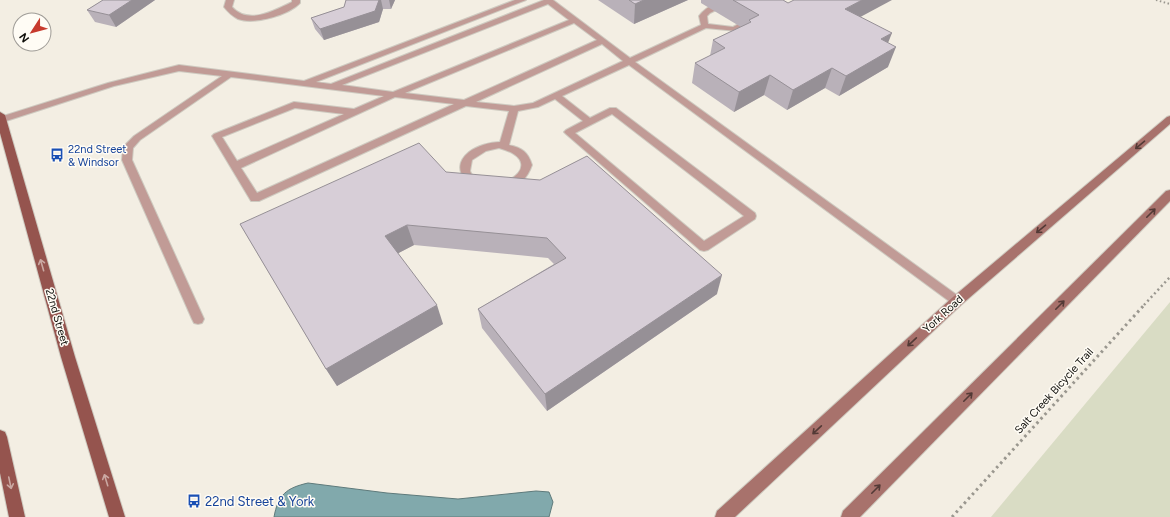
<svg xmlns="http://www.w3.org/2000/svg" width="1170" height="517" font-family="Figtree,sans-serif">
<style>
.green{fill:#d9dcc4}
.water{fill:#81a9ac;stroke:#5e7a7b}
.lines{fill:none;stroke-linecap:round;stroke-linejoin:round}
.service-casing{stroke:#cecac0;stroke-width:2}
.minor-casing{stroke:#cecac0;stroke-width:2}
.secondary-casing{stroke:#cecac0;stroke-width:2}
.primary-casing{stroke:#cecac0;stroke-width:2}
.path-far2{stroke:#9a978f;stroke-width:2;stroke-dasharray:1.5 2.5;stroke-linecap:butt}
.path-far1{stroke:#9a978f;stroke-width:2.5;stroke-dasharray:2 3;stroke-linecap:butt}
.path{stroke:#9a978f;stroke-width:3;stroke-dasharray:2.5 3.5;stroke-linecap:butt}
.service{fill:#c19b96;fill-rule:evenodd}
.minor{fill:#c19b96;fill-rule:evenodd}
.secondary{fill:#a8726c;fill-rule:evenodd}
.primary{fill:#95544e;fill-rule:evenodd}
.wall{fill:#b9b1b9}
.shaded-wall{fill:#969096}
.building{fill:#d7ced7;stroke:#969096}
.oneway{stroke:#533a36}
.oneway2{stroke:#caa8a2}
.labels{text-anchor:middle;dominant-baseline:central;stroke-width:3;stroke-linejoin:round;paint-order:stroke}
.transit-label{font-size:11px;fill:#164399;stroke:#fffcf5;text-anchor:start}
.street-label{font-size:11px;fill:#0e0d09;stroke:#fffcf5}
.near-transit-label{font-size:13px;fill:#164399;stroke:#fffcf5;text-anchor:start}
</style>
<rect width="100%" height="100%" fill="#f3eee3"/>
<path class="green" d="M1170,302v215h-179z"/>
<path class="water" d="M308,483l79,10 71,6 78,-8 13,1 4,10 -4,15h-275c4,-22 12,-29 34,-34z"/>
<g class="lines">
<g class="service-casing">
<path id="service" d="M515,0h11l-210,82 15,2 213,-84h9l77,58 71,-33 -2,-9c8,-11 23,-16 37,-16l-26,13 -3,3 1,8 25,3 32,-17 4,-5v-5h8v5l-6,9 -34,17 -31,-3 -71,34 326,236 2,3 -2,3 -4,2 -4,-2 -324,-239 -67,31 28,22 20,-10h6l139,105 1,3 -1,3 -47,31 -4,1 -4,-1 -134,-116 -2,-2 2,-2 17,-9 -28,-22 -17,8 -20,4 -9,34c13,3 19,7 23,20 -18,52 -98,16 -63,-13 8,-6 21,-10 31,-10l9,-31 -43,-5 -207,95h-8l-39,-65 2,-2 80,-32 60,7 30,-13 -153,-19 -91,63 -7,8 -1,12 72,159 -2,4 -4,1 -4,-1 -2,-4 -70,-159 1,-13 11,-11 88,-60 -43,-5 -65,15 -114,37v-6l108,-34 71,-18 125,16zM548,4l21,16 -176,72 -51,-7zM574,23l23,17 -133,60 -59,-7zM602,44l21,17 -90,42 -19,3 -38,-4zM395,97l59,7 -197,89 -16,-25zM295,108l49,6 -107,47 -15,-24zM612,114l132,102 -40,25 -129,-108zM499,148c59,16 -16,58 -29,23l2,-11 14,-9z"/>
</g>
<g class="minor-casing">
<path id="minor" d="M226,0h8l-2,7c16,18 42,4 60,-5v-2h8v3c-11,12 -46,22 -62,16 -6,-3 -10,-7 -14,-12z"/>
</g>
<g class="secondary-casing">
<g id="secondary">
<path d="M1170,116v8l-209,181 -226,212h-20l2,-6 236,-214 214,-180z"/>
<path d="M1170,190v11l-310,316h-19l2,-6 323,-320z"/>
</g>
</g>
<g class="primary-casing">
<g id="primary">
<path d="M0,112l5,3 70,242 50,160h-16l-48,-160 -61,-224z"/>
<path d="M0,430l5,2 2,5 18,80h-16l-9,-44z"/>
</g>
</g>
<path class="path-far2" d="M1156,0l14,4"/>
<path class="path-far1" d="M1144,305l26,-28"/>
<path class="path" d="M952,517l193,-213"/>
<use href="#service" class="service"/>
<use href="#minor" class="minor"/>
<use href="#secondary" class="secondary"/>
<use href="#primary" class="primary"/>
</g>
<g class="wall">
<path d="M103,0h52l-39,27 -21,-5 -8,-12z"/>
<path d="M346,0h49l-4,9h-8l-4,13 -55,18 -9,-11 -4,-11 33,-11z"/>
<path d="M598,0h90l-54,24z"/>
<path d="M701,0h82l5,3 73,14 27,26v24l-49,29 -14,-8 -38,22 -23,-15 -30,17 -42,-29 3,-20 15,-7 3,-16 28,-13 -40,-24z"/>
<path d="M446,172l271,122 -170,117 -65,-83 -4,-19 76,-45 -6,-6 -134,-13 -16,8 45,71 -106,62 -11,-17 -86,-145z"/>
</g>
<g class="shaded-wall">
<path d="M132,0h23l-39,27 -7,-12z"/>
<path d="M379,0h2l2,9 -4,13 -55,18 -4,-11z"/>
<path d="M389,0h6l-4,9z"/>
<path d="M644,0h44l-54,24 1,-20z"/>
<path d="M862,0h30l-54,29 7,-20z"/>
<path d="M892,33l-8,20 -3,-14z"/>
<path d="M896,47l-8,20 -49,29 7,-20z"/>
<path d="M832,68l-7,20 -38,22 6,-20z"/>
<path d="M770,75l-6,20 -30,17 5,-20z"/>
<path d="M407,225l7,20 -21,11 -8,-20z"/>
<path d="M722,275l-5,19 -170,117 -2,-17z"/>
<path d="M437,305l6,19 -106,62 -11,-17z"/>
</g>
<g class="building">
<path d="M103,0h29l-23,15 -22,-5z"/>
<path d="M346,0h33l-4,11 -55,18 -9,-11 33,-11z"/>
<path d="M629,0h15l-9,4z"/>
<path d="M733,0h50l5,3 6,-3h68l-17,9 47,24 -11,6 15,8 -50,29 -14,-8 -39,22 -23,-15 -31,17 -44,-29 30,-15 -12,-8 38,-18 -2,-2 10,-5z"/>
<path d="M419,143l27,29 94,8 47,-24 135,119 -177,119 -67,-85 88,-51 -19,-20 -140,-13 -22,11 52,69 -111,64 -86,-145z"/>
</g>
<defs><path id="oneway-shaft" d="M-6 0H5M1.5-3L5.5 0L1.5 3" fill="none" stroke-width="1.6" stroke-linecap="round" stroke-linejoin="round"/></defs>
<g class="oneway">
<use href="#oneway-shaft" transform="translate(1140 145) rotate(140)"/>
<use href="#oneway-shaft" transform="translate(1151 213) rotate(-45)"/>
<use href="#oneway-shaft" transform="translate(1041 229) rotate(140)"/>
<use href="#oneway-shaft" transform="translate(1060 305) rotate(-45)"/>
<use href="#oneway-shaft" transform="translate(912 342) rotate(137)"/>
<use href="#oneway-shaft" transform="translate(968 397) rotate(-45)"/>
<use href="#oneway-shaft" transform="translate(817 430) rotate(137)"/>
<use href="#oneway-shaft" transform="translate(876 489) rotate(-45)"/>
</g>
<g class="oneway2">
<use href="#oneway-shaft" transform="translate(42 265) rotate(-106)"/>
<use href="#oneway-shaft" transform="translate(106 480) rotate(-107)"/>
<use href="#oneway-shaft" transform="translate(10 483) rotate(78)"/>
</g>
<defs>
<g id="bus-bare" transform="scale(1.08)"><path d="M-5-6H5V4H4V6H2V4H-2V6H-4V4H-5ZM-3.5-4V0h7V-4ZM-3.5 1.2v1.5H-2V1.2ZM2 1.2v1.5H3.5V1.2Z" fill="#1a4fb4" stroke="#fffcf5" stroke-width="2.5" paint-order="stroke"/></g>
</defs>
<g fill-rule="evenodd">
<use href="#bus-bare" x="57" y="155"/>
<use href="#bus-bare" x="194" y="501"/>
</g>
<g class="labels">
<g class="transit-label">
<text x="68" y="149">22nd Street<tspan x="68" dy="13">&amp; Windsor</tspan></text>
</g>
<g class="street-label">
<text transform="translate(943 314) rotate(-42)">York Road</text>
<text transform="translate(57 317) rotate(74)">22nd Street</text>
<text transform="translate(1054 391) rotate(-48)">Salt Creek Bicycle Trail</text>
</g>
<g class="near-transit-label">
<text x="205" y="501">22nd Street &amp; York</text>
</g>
</g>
<g transform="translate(32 32) rotate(234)"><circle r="19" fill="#fffcf5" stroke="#9f9c97"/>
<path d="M0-3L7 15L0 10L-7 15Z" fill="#c73a2d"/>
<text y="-6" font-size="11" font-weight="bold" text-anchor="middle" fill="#0e0d09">N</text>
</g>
</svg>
